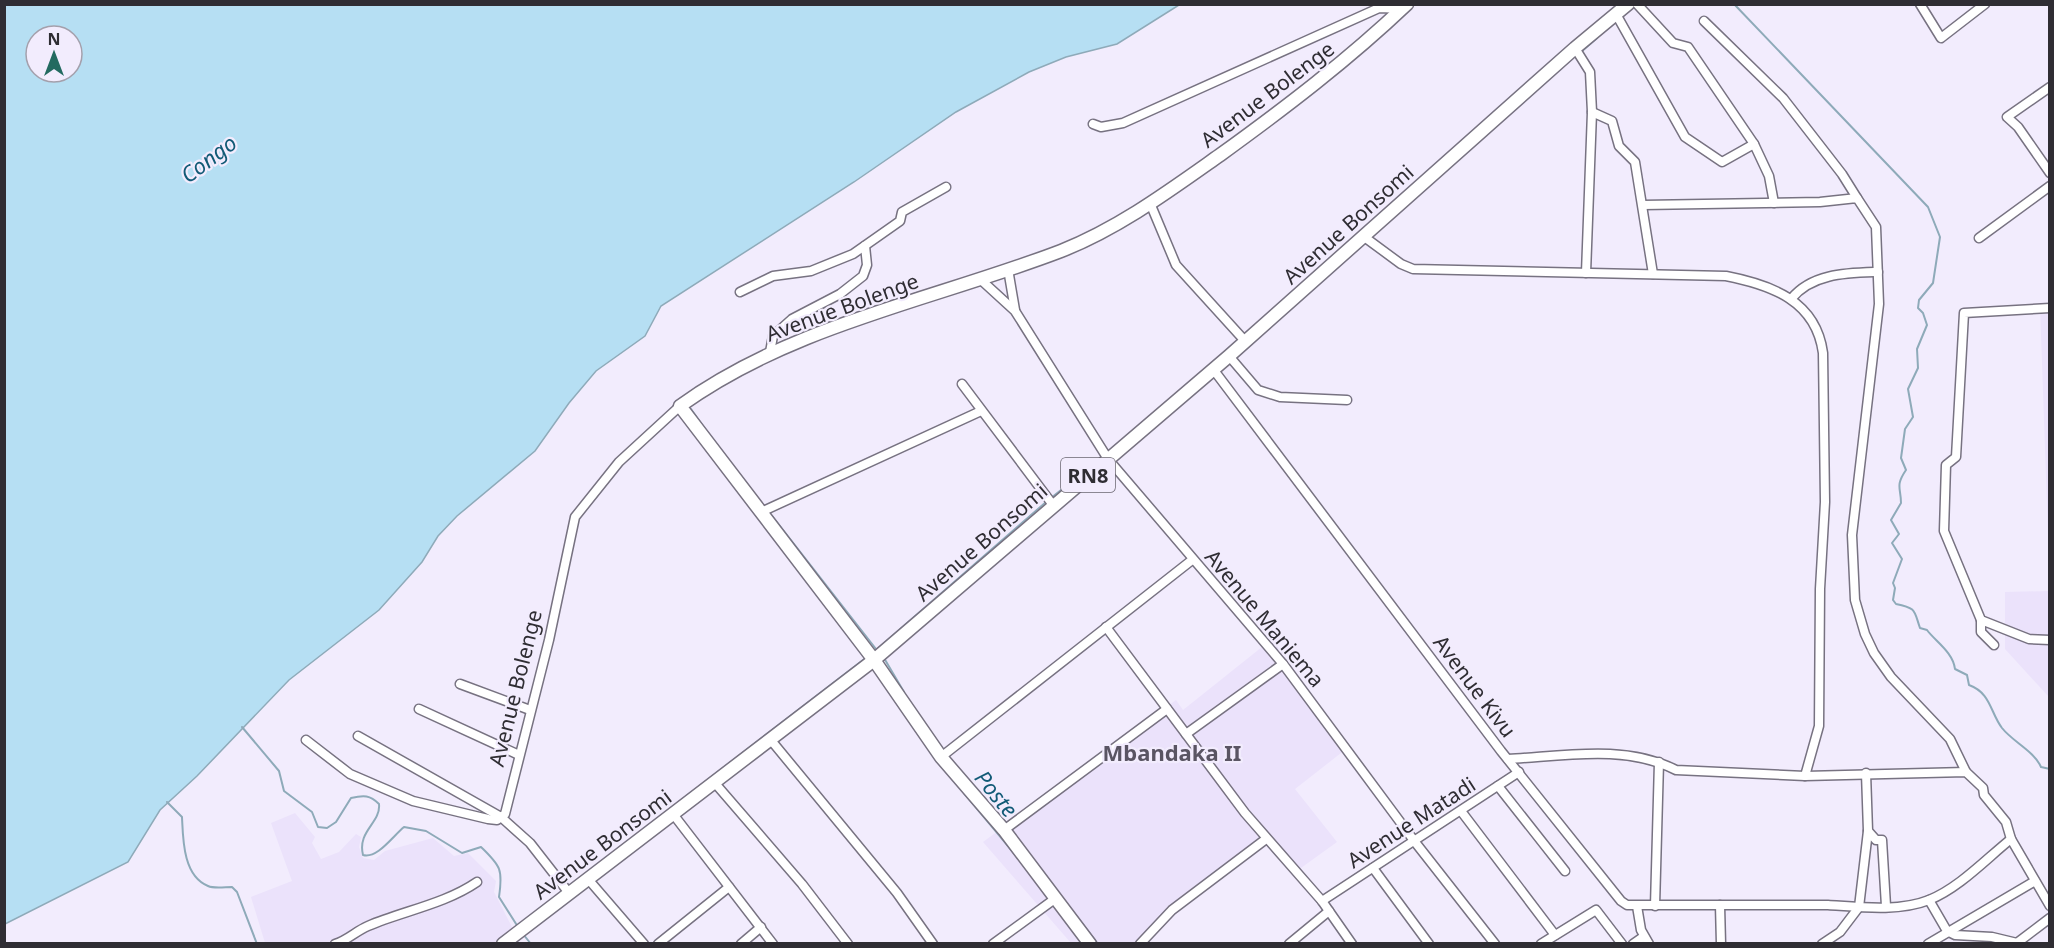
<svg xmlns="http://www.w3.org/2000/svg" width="2054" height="948" font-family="'Noto Sans',sans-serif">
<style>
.built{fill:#ebe2fb}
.water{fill:#b6dff3;stroke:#8eaab9;stroke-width:1.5;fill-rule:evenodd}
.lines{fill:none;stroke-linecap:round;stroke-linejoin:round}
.stream{stroke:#8eaab9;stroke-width:2}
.street-casing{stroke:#777281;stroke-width:11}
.secondary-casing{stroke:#777281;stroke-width:15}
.primary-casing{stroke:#777281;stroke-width:15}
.street{stroke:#fff;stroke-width:8}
.secondary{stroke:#fff;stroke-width:12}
.primary{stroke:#fff;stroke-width:12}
.labels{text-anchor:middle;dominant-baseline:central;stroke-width:4.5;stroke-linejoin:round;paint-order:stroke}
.shield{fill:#f2ecfd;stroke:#6a6670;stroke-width:1.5}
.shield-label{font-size:20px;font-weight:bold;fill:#2f2d33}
.street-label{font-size:21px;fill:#2f2d33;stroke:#f2ecfd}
.water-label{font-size:22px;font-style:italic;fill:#115a76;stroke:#f2ecfd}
.neighbourhood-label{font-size:22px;font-weight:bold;fill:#5a5563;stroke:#f2ecfd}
</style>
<rect width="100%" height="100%" fill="#f2ecfd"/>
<g class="built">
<path d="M2050,305l-1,258 -9,-257z"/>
<path d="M2049,591v106l-44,-48v-57z"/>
<path d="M1272,639l78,107 -55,43 42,53 -43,31 -30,-30 -100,75 -24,25h-69l-88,-101 193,-142 7,10z"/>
<path d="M295,813l20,24 -3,6 9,16 18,-7 17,-18 5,3 -2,10 4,11 11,2 11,-9 48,-13 21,18 14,-3 28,28 -2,11 19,37 -19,14h-229l-14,-46 41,-16 -21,-58z"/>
</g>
<path class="water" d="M5,4h1174v1l-62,39 -51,13 -37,15 -73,40 -102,70 -193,124 -16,30 -49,35 -27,32 -34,48 -78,65 -19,20 -16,26 -43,48 -90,70 -92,96 -37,34 -32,52 -123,62zM36,36h36v36h-36z"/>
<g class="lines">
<g class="stream">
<path d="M1734,4l194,203 12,30 -7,46 -14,17 -1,8 5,5 4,12 -10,24 1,19 -10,21 5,28 -8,12 -4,29 5,12c-11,16 -5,18 -5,33l-10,17 8,14 -7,9 10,16 -9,24 2,5 -2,12 3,4c21,4 18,7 24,24l7,2c8,11 26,22 28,39l12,6 2,10c22,8 21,27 33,43 11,14 32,23 39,39l9,2"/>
<path d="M1581,52l16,-14"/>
<path d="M1553,75l23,-20"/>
<path d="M691,409l14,20"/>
<path d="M1051,498l49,-39"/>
<path d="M769,512l107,137"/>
<path d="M874,652l172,-150"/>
<path d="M884,658l20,34"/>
<path d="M242,727l37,44 5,20 28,21 6,15 9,1 9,-6 15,-24c13,-3 19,-3 28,6 2,19 -22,27 -16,51 14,4 29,-18 41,-28l22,4 36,22 19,-6c20,19 22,23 18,50l19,30"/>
<path d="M964,793l54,65"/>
<path d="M167,802l15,15c1,22 1,59 26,69 6,3 17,1 24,1l5,5 20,52"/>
<path d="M584,875l283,-218"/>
<path d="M1074,913l24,31"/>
<path d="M523,934l8,10"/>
</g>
<g class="street-casing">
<g id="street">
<path d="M1637,4l36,39 15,4 66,97 15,32 5,27"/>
<path d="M1920,4l21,34 44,-34"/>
<path d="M1616,14l69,123 37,25 32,-18"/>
<path d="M1704,21l79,77 59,76 15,24"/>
<path d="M1575,48l15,24 2,40 -6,161"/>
<path d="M2050,87l-43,30 11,10 32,46"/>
<path d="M1592,112l20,9 7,25 16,16 18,112"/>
<path d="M1093,124l8,3 22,-4 256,-115 24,1"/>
<path d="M1150,203l26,62 69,76"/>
<path d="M1643,205l177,-3 37,-4 19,29 3,77 -27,231 3,65 10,34 9,19 17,24 59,62 16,33"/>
<path d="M1363,236l38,28 12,5 313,7c46,9 90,25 97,77l2,149 -5,87 -1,137 -14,50"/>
<path d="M1979,238l71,-52"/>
<path d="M1008,269l7,41"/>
<path d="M980,279l35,32 93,148 175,205 132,178 80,102"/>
<path d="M740,292l33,-16 38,-5 42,-17 47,-33 2,-9 44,-25"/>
<path d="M1791,299c21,-26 56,-26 87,-27"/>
<path d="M2050,308l-86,5 -8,144 -10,8 -2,66 37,89 48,19 21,1"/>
<path d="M770,352l3,-16 19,-17 48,-25 23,-18 4,-11 -2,-19"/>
<path d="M1229,356l29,34 22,7 67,3"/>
<path d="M1213,369l288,382 120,150 6,4h201c31,2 71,7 101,-5 30,-12 57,-41 82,-61"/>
<path d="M962,384l91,121"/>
<path d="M761,512l220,-101"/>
<path d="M1981,620v12l13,13"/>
<path d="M1106,627l139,186 77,88 30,43"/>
<path d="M460,684l70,26"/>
<path d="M419,709l100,46"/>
<path d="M1186,734l97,-70"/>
<path d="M358,736l143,81 29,26 39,50"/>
<path d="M770,739l127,154 36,51"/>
<path d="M306,740l44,34 63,27 75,18 9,1 8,-6 44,-174 26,-123 44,-55 61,-56"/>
<path d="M941,757l251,-197"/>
<path d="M1508,759c56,-3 117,-15 168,11l129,6 161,-4 17,16 1,7 22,27 5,17 39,67"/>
<path d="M1866,773l2,58 8,9h6l4,66"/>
<path d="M714,782l88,102 46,60"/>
<path d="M1498,786l67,85"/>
<path d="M1461,811l94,124"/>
<path d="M673,814l100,130"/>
<path d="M1004,830l163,-121"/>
<path d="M1373,868l56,76"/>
<path d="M588,879l56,65"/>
<path d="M1929,900l18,31 8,4 37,2 25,6 33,-25"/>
<path d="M1322,901l197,-129"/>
<path d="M1720,905l1,39"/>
<path d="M1637,906l4,24 8,14"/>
<path d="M1655,906l4,-144"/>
<path d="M335,944c13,-4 21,-13 33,-18 35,-15 77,-22 109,-44"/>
<path d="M658,944l71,-57"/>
<path d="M741,944l20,-17"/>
<path d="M993,944l63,-46"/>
<path d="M1140,944l32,-34 94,-71"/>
<path d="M1289,944l40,-33"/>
<path d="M1541,944l55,-34 26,34"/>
<path d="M1633,944l10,-7"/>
<path d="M1822,944l18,-12 19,-25 9,-76"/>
<path d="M1928,944l107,-63"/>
</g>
</g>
<g class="secondary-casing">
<path id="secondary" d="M1090,944l-86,-114 -63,-73 -67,-97 -194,-254c112,-81 253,-106 381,-155 58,-23 108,-60 159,-96 65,-47 128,-95 187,-151"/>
</g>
<g class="primary-casing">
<path id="primary" d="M503,944l371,-284 355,-304 346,-308 53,-44"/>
</g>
<use href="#street" class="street"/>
<use href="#secondary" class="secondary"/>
<use href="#primary" class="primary"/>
</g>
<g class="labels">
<rect class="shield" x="1061" y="458" width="54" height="34" rx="4.5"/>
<g class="shield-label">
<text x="1088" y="475">RN8</text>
</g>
<g class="street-label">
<text transform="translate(1267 94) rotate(-37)">Avenue Bolenge</text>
<text transform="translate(1348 224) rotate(-42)">Avenue Bonsomi</text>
<text transform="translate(842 307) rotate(-20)">Avenue Bolenge</text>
<text transform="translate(981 542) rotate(-41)">Avenue Bonsomi</text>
<text transform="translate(1265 618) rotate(50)">Avenue Maniema</text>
<text transform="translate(1475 686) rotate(53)">Avenue Kivu</text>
<text transform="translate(515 688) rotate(-76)">Avenue Bolenge</text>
<text transform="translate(1411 822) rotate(-33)">Avenue Matadi</text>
<text transform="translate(602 844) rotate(-37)">Avenue Bonsomi</text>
</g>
<g class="water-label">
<text transform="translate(208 158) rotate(-37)">Congo</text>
<text transform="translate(997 793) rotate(51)">Poste</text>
</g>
<g class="neighbourhood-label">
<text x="1172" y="752">Mbandaka II</text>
</g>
</g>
<rect width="2054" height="948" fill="none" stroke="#2f2d33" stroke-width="12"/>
<g transform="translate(54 54)"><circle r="28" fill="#f2ecfd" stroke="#a4a0ac" stroke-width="1.5"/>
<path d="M0-4.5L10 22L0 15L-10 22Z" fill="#236a60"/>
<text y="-9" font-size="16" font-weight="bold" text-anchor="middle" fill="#2f2d33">N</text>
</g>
</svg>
